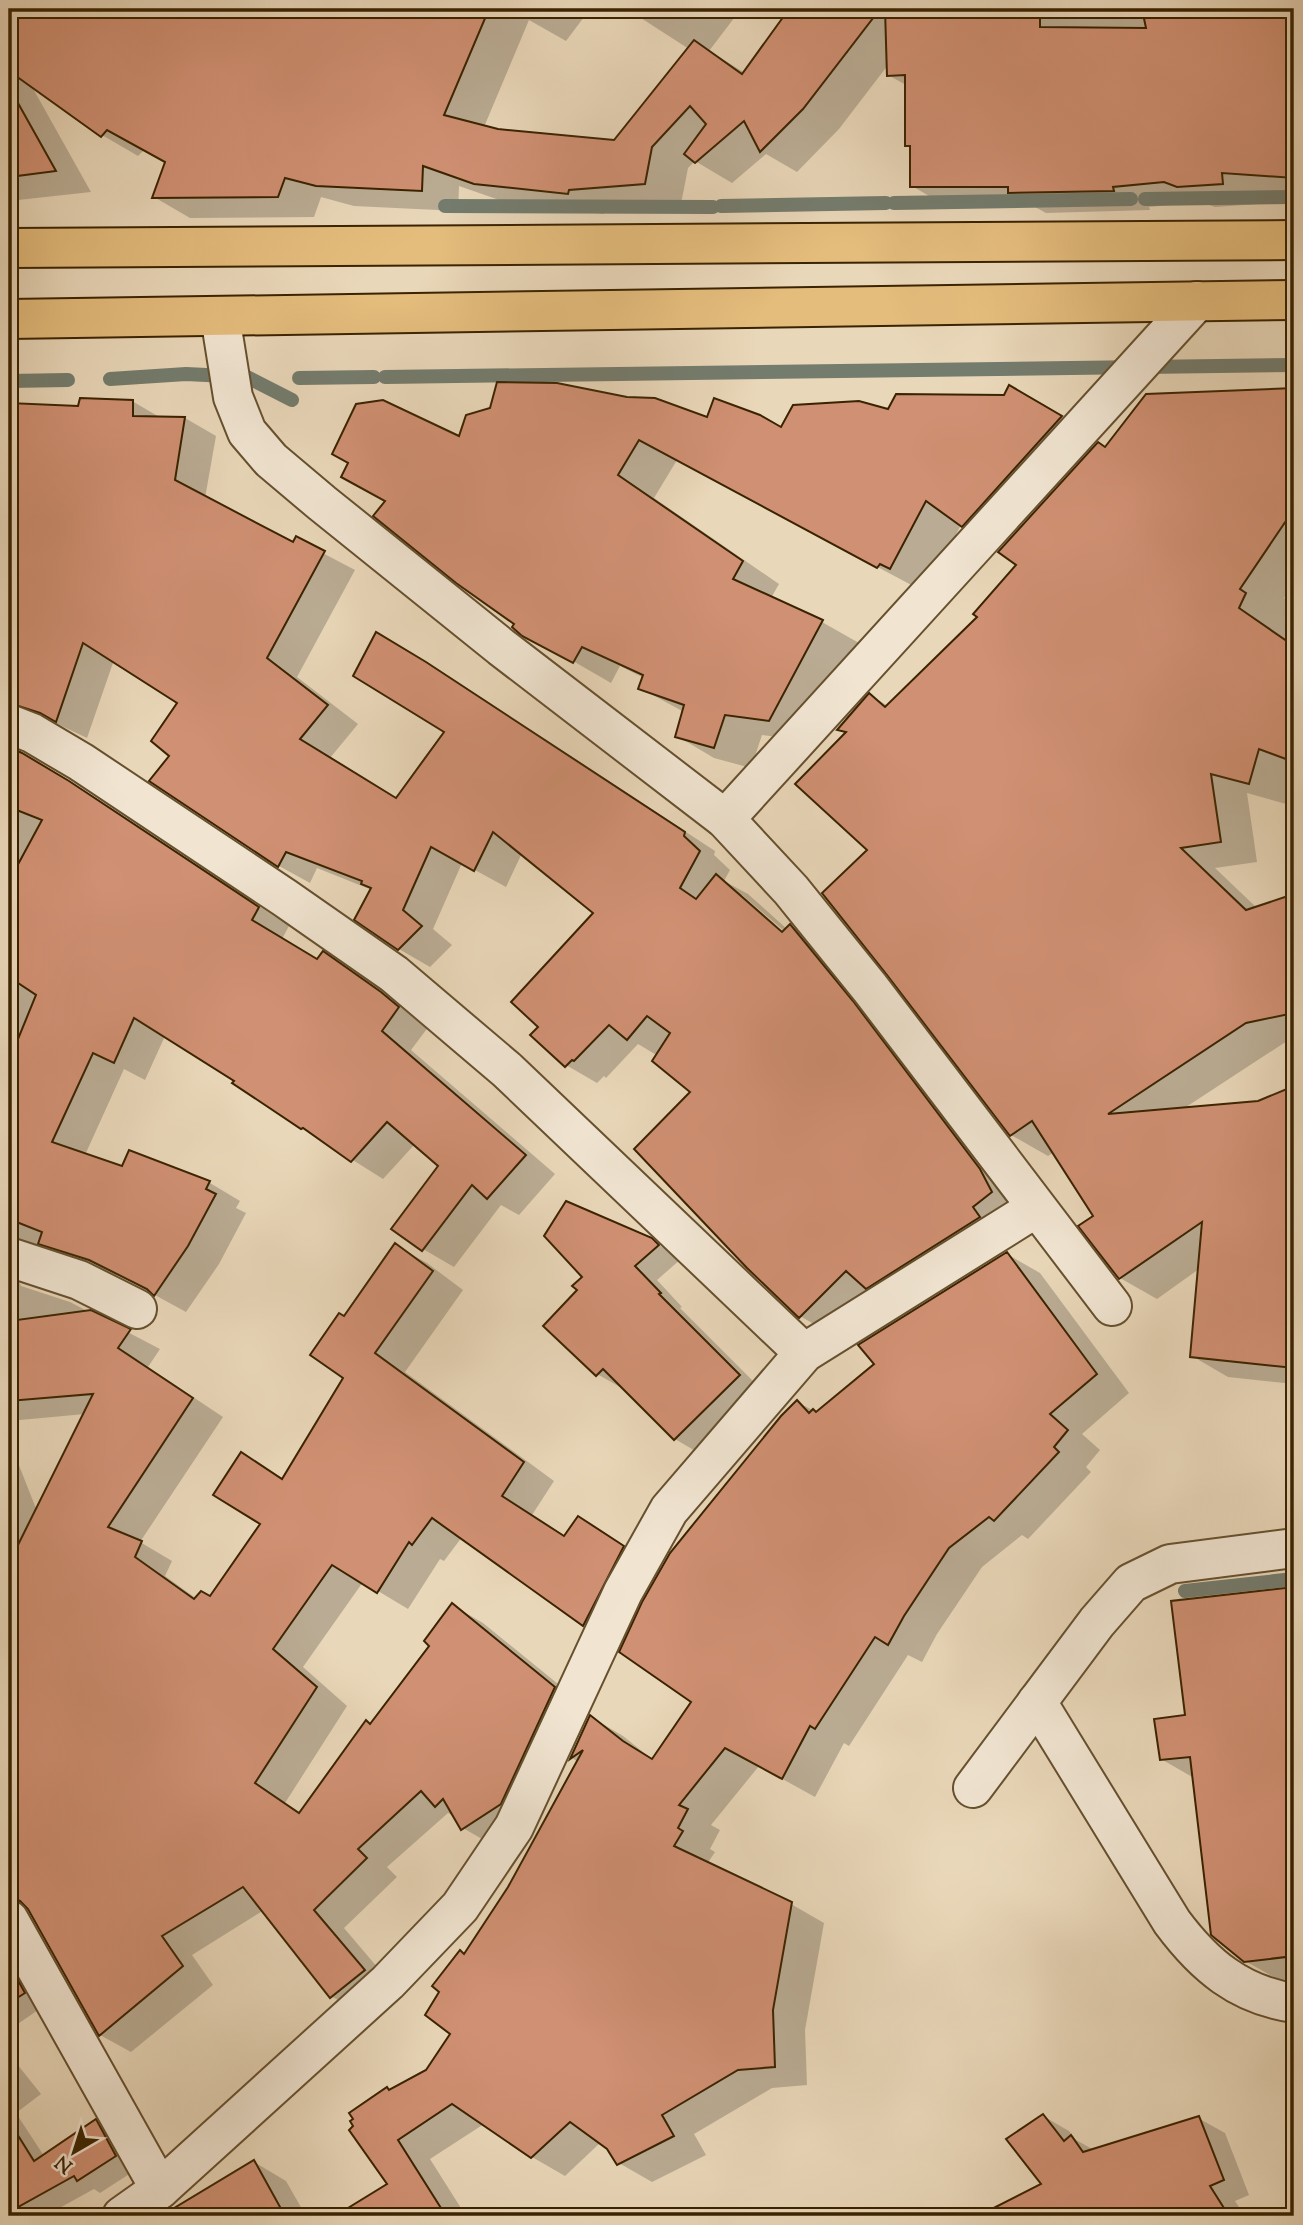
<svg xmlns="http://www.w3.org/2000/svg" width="1303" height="2225" font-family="'Sorts Mill Goudy',serif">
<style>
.shadow{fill:#0003;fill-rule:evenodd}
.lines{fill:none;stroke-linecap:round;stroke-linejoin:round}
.stream{stroke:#747c6e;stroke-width:14}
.building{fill:#d09073;stroke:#3a2300;stroke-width:2}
.minor-casing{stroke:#66502e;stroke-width:42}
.major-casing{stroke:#3a2300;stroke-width:42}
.minor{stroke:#f1e5d2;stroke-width:38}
.major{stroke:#e4bc7c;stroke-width:38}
</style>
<rect width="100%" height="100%" fill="#e9d7b9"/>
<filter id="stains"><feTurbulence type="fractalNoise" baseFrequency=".00286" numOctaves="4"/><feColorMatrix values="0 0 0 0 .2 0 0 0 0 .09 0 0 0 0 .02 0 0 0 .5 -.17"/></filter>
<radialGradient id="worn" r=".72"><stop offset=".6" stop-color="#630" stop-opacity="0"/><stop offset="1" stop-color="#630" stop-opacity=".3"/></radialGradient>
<g class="shadow">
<path d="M9,9h581l-24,32 -37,-21 -45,107 14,4 117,11 74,-93 -62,-40h114l-32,42 36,22 46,-64h503v186l-36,-2 1,11 -44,3 -14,-5 -52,5 1,3 -104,3 -11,-6h-87l-36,-21v-38l-5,-3 -1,-60 -18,-10v-10l-49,64 -42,43 -31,-18 -34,29 -37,-22 -7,7 -7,36 -76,6 -1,4 -93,-10 -52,-18 -1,25 -104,-5 -33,-9 -7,20 -124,1 -36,-21 13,-35 -23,-12 -6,6 -36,-21 -71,-50 60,107 -82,9z"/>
<path d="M1294,389v194l-10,15 10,4v171l-8,31 -39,-11 10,69 -42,6 42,40 37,-12v145l-10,2 -101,66 76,-7 35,-14v296l-66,-7 -36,-21 7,-87 -42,30 -37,-21 -25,-61 -41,-65 -6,4 -37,-21 -142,-285 -23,-116 -7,-4 31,-35 18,11 91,-89 167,-222z"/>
<path d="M132,401l29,17h24l31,18 -11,62 88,46 3,-5 59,31 -58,107 61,47 -28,34 67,41 49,-68 -69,-96 80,47 258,169 -1,4 16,15 -6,11 24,13 39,35 3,-3 31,18 201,266 -191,124 -31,-18 -107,-224 -35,-36 -20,-12 -32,34 -2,-2 -7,7 -31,-18 -26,-38 56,-114 -74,-60 -16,34 -44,-24 -29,66 19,16 -22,22 -31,-18 -42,-30 15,-29 -55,-22 -7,15 -31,-17 -127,-85 20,-25 8,-54 -66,-42 -27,78 -38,-18 -12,-1 -19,28 4,7 79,47 188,125 -7,13 36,22 5,-8 31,18 58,41 17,14 -18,24 144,124 -36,41 -18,-10 -47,62 -31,-18 18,-83 -26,-22 -32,35 -81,-51 -66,-48 -71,-44 -20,44 -21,-11 -39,86 38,13 7,-16 80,31 30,18 -4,7 10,5 -27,51 -33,48 -64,-35 -74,-24 -30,27 3,6 49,16 90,47 -12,18 75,50 -83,125 32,19 -7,15 32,23 13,-1 52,-74 -20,-70 42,25 61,-101v-60l51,-72 31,17 36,27 -58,82 149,109 -22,34 34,22h43l45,29 -39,77 -31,-18 -122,-88 -18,24 -4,-2 -32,50 -45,-27 -60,85 44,39 -62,97 16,10 130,-168 21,-40 31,18 102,83 -91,140 -31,-18 -7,-11 -8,-4 -61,54 10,10 -53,51 51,60 -33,26 -31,-18 -67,-86 -72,45 21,30 -82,67 -31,-17 -71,-127 -13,-10 -7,-12v-146l2,2 -2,-14 83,-59 -67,14 -16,-9v-234l28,71 48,-97 -76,7v-1016l70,3zM742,895l48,41 -3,3 -45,-40z"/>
<path d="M1047,408l51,31 -98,108 -39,-22 -34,64 -12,-2 -238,-127 -23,38 125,86 -8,14 51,24 37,21 -52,98 -45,-6 -11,33 -37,-10 -37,-22 7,-24 -44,-24 4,-10 -24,-12 -9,17 -95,-55v-4l-56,-186 248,-19 74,10 107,-18z"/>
<path d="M651,1240l30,19 -24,21 25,27 -2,1 81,81 -64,63 -22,-13 -53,-54 -2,2 -23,-13 -52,-48z"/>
<path d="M1007,1254l33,19 89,120 -47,41 18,16 -14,17 5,5 -63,67 -6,-4 -40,32 -45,67 -15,28 -14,-7 -59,91 -5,-3 -29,54 -56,-31 -48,59 9,5 -10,19 5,3 -8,12 84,40 33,19 -19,107 2,55 -35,3 -78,46 12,21 -54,27 -33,-19 -11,-16 -7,-5 -36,34 -33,-19 -48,-33 -54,35 36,57h-128l51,-31 -34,-59v-7l35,-28 37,-20 26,-38 13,-78 44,-67 68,-126 -6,-4 19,-41 32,19 30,24 41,-58 103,-300 21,11z"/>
<path d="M1294,1589v395l-6,1 -43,-24 -51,-183 -33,-19 26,-43 -14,-113z"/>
<path d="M9,1962l32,46 -32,22z"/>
<path d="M9,2054l32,40 -25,19 28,43 52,-35 21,12 20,36 -37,24 -6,-4 -49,27h-36z"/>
<path d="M1043,2116l26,15 7,9 18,10 104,-32 27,15 24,62 -14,6 10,15h-223l-9,-16 31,-15z"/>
<path d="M254,2162l32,19 20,35h-97l-11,-20z"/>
</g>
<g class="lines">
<g class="stream">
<path d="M1145,199l149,-2"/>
<path d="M894,203l237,-4"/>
<path d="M445,206l268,1"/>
<path d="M721,206l165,-3"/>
<path d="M385,377l909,-12"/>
<path d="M299,378l75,-1"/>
<path d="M110,379l76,-5 61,3 45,23"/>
<path d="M9,381l59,-1"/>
<path d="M1185,1591l109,-12"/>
</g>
</g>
<g class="building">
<path d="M9,9h480l-45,106 54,14 116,11 80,-100 48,34 47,-65h91l-77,100 -43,43 -16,-31 -49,42 -11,-9 22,-30 -16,-18 -38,41 -7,37 -76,6 -1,4 -94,-10 -51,-18 -1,25 -106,-5 -31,-8 -7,19 -126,1 13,-36 -58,-32 -6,7 -92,-66z"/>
<path d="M885,9h155v18l106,1 -4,-19h152v169l-72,-5 1,11 -46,3 -13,-5 -51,5 1,4 -106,2v-6h-98v-41h-5v-71l-18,1z"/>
<path d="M9,87l47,84 -47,6z"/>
<path d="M497,382l60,1 70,14 28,1 52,19 7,-19 46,17 21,12 12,-22 66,-4 29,8 8,-15 108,1 5,-10 53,31 -100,111 -36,-26 -36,68 -10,-5 -3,4 -238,-128 -21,35 125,86 -10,18 90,41 -54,101 -44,-6 -11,33 -39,-11 9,-32 -46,-16 5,-14 -61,-28 -9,16 -51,-27 -10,-9 2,-3 -58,-41 -83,-67 12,-15 -44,-24 7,-14 -16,-9 24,-50 27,-4 76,36 7,-21 24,-7z"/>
<path d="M1294,388v121l-54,80 6,4 -7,15 55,38v116l-35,-13 -10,35 -38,-10 10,68 -40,6 65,62 48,-16v119l-48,10 -138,91 150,-13 36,-15v282l-104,-11 12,-135 -83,57 -41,-53 15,-10 -61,-95 -22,15 -123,-161 -65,-82 45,-43 -72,-66 51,-52 -9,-2 32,-37 16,14 92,-90 -4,-3 43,-49 -18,-13 100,-110 7,5 41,-53z"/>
<path d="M80,398l53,2v16l52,1 -10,63 118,62 3,-6 29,15 -58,107 61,47 -28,34 96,59 48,-66 -91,-56 23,-44 50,30 259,170 -1,4 16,15 -20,37 16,11 20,-25 66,58 8,-8 63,77 127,168 12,23 -19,15 7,10 -114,72 -20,-18 -47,47 -52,-50 -113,-119 56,-57 -38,-31 18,-28 -23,-17 -20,24 -18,-15 -35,36 -2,-1 -7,7 -35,-32 8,-8 -27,-25 82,-89 -100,-81 -19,39 -43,-24 -28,63 19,16 -24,24 -44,-30 17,-32 -10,-4 1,-3 -76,-29 -8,15 -129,-86 20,-25 -18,-15 26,-38 -94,-60 -27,79 -16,-9 -31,-10v-300l69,3z"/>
<path d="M9,747l13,6 47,28 190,126 -7,13 65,39 6,-8 58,41 18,15 -17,24 144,124 -39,44 -15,-14 -50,66 -31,-22 47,-63 -51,-44 -36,40 -48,-34 -2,1 -69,-46 2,-2 -100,-63 -20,45 -21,-10 -41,89 70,24 7,-16 81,31 -4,8 10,5 -28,52 -34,50 -7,-7 -58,-29 -51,-16 4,-12 -33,-13v-158l27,-66 -27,-18v-96l33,-61 -33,-13z"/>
<path d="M566,1201l86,37 7,7 -24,21 26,27 -2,1 81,81 -66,65 -71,-71 -7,7 -53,-50 34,-36 -5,-4 10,-9 -38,-41z"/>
<path d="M395,1243l38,28 -58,82 149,109 -22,34 62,40 14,-20 46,30 -41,80 -151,-108 -20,27 -3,-3 -32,51 -45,-28 -59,84 44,38 -62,96 44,30 67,-93 4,4 59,-78 -5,-5 28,-38 103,84 -54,117 -40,26 -18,-31 -8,8 -14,-16 -63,58 9,9 -53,52 51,60 -35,28 -87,-111 -81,49 21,30 -84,70 -71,-127 -8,-8 -11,-3v-335l84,-169 -84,7v-80l82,-11 40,19 -13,19 75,50 -85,129 34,14 -7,16 59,42 7,-8 9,5 50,-72 -47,-29 28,-43 41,27 61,-101 -33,-23 29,-42 5,3z"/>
<path d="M1007,1252l90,122 -47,40 18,16 -14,17 5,5 -65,69 -5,-4 -40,31 -45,68 -16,29 -13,-8 -60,92 -5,-3 -28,53 -57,-31 -46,57 9,4 -10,19 5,3 -9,15 118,56 -19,108 2,57 -37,3 -76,45 12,21 -57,29 -10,-16 -37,-27 -39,36 -79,-54 -54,36 48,76h-111l52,-32 -38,-54 4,-4 -3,-5 3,-2 -4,-6 38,-26 2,3 37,-20 24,-36 -25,-19 14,-23 -7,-6 28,-36 4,4 44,-67 75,-137 -13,9 20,-44 33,26 29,18 39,-57 -72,-50 23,-50 28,-49 111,-137 16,-16 12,13 4,-4 3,3 58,-48 -16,-19z"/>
<path d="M1294,1587v369l-50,6 -33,-27 -21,-178 -30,3 -6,-41 31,-4 -14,-114z"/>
<path d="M9,1964l16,29 -16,10z"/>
<path d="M1043,2114l21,27 7,-6 12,17 116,-36 25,64 -14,6 19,30h-251l63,-32 -35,-45z"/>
<path d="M96,2119l20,37 -39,25 -3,-5 -65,36v-91l25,40z"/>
<path d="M254,2160l31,56h-124z"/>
</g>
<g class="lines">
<g class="minor-casing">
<g id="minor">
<path d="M220,316l13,81 14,35 24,28 51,43 179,144 224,172 66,71 79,98 242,318"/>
<path d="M9,724l23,9 49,29 204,136 109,76 113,96 297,283"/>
<path d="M725,819l472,-518"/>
<path d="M9,1257l70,23 58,29"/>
<path d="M1037,1702l135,220c32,43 67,73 122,81"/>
<path d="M973,1788l124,-166 34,-39 39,-19 124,-16"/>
<path d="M9,1920l151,269"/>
<path d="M122,2216l38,-27 228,-207 72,-75 54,-80 109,-235 46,-82 135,-157 232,-145"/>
</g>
</g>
<g class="major-casing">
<g id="major">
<path d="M9,248l1285,-8"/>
<path d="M9,319l1285,-19"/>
</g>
</g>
<use href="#minor" class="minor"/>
<use href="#major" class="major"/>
</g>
<rect width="1303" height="2225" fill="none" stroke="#e9d7b9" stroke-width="35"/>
<rect x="10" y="10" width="1282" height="2204" fill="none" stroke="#3a2300" stroke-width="3.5"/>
<rect x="18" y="18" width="1268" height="2190" fill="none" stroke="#3a2300" stroke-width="2"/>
<g transform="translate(74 2152) rotate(219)" stroke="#f1e5d2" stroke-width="5" paint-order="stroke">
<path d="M0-5L12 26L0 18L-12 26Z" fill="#3a2300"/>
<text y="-10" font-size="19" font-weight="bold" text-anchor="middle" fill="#3a2300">N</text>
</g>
<rect width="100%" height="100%" filter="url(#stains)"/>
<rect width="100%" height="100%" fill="url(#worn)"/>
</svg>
